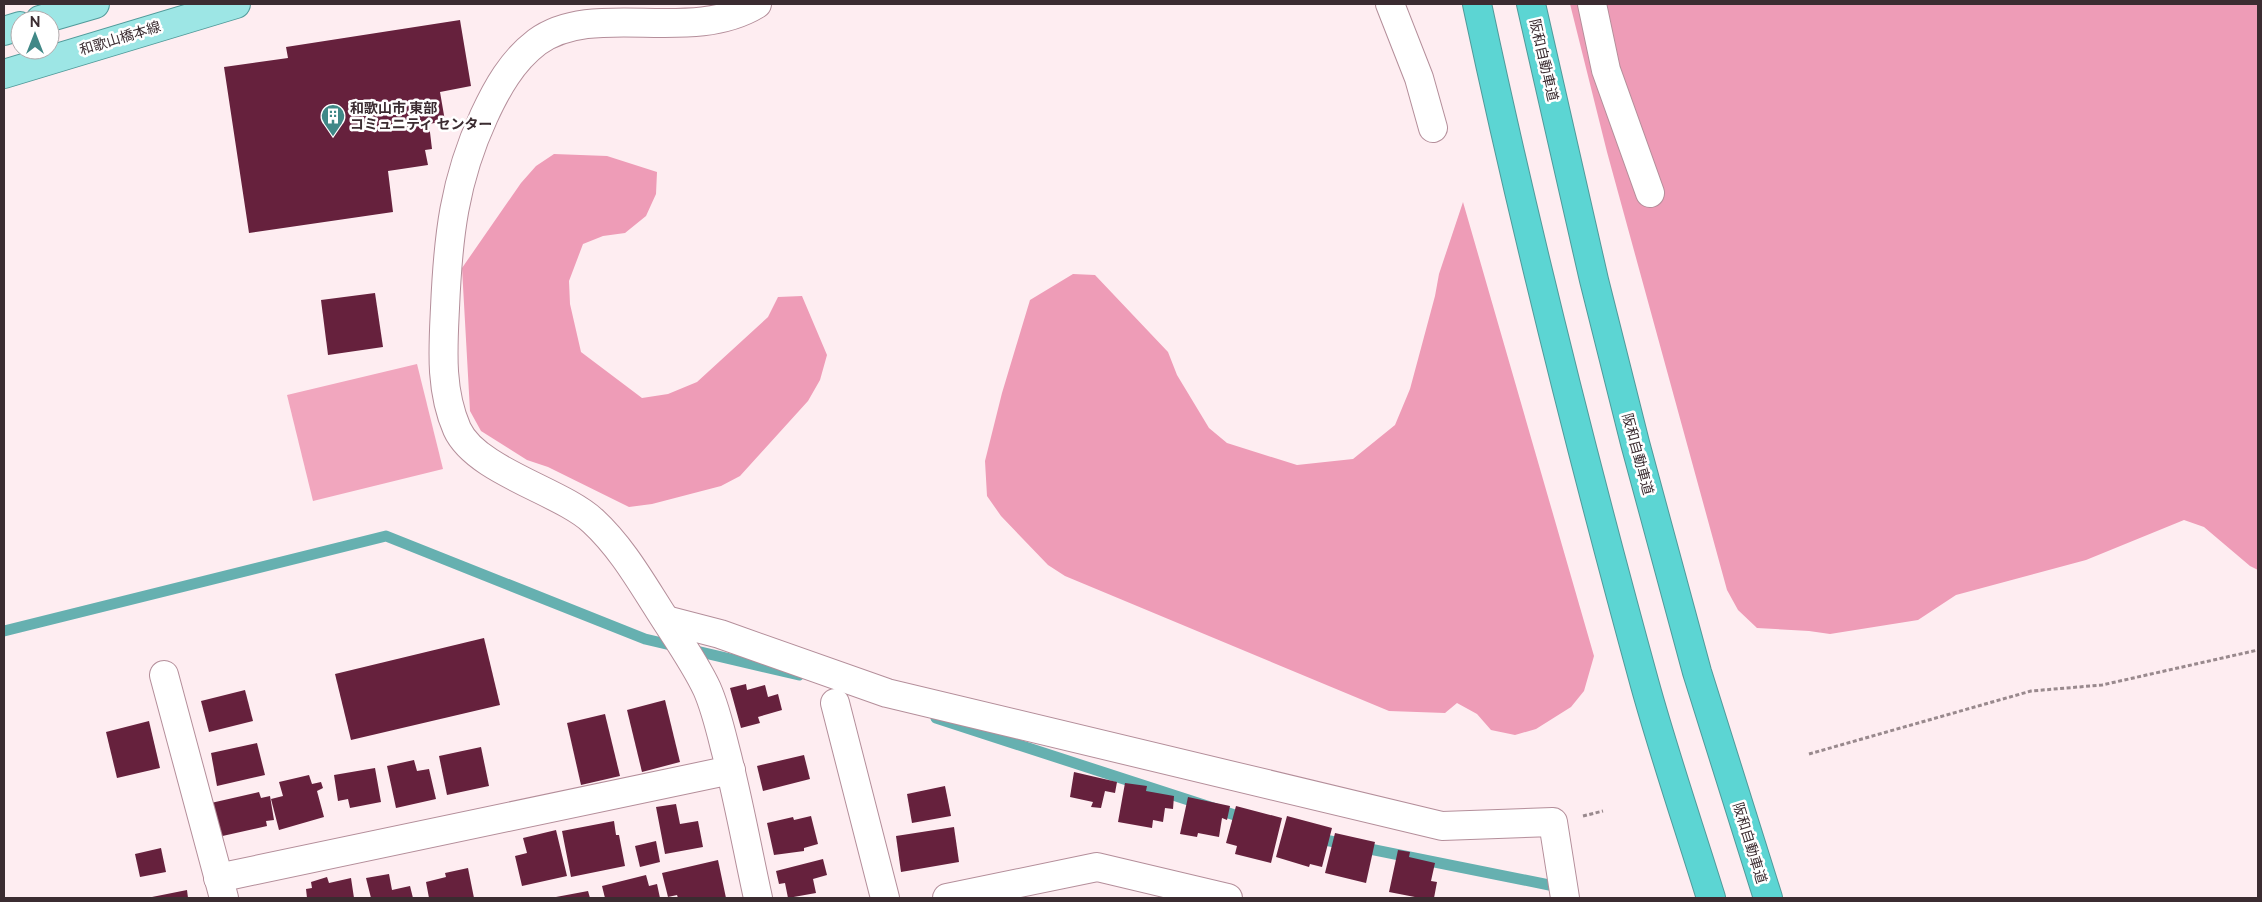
<svg xmlns="http://www.w3.org/2000/svg" width="2262" height="902" font-family="Raleway,'Noto Sans JP',sans-serif">
<style>
.green{fill:#f1a6be}
.forest{fill:#ee9cb7}
.lines{fill:none;stroke-linecap:round;stroke-linejoin:round}
.stream{stroke:#66b0b0;stroke-width:11}
.building{fill:#66213d}
.minor-casing{stroke:#b48e9a;stroke-width:30}
.major-casing{stroke:#509a9a;stroke-width:30}
.highway-casing{stroke:#509a9a;stroke-width:30}
.path{stroke:#99898d;stroke-width:3;stroke-dasharray:4 2.5;stroke-linecap:butt}
.minor{stroke:#fff;stroke-width:28}
.major{stroke:#9de6e5;stroke-width:28}
.highway{stroke:#5cd5d3;stroke-width:28}
.labels{text-anchor:middle;dominant-baseline:central;stroke-width:5;stroke-linejoin:round;paint-order:stroke}
.street-label{font-size:14px;fill:#3b2c31;stroke:#fff}
.poi-label{font-size:14px;font-weight:bold;fill:#3b2c31;stroke:#fff;text-anchor:start}
</style>
<rect width="100%" height="100%" fill="#feedf1"/>
<path class="green" d="M417,364l26,105 -130,32 -26,-106z"/>
<g class="forest">
<path d="M1570,4h688v566l-8,-4 -46,-39 -20,-7 -98,40 -130,35 -38,25 -88,14 -21,-3 -52,-3 -19,-18 -11,-20 -120,-438z"/>
<path d="M554,154l53,2 50,16 -1,22 -10,22 -21,17 -22,3 -20,8 -14,37 1,23 11,48 61,46 26,-4 29,-12 71,-65 10,-20 24,-1 25,59 -7,25 -12,21 -68,75 -19,10 -69,18 -23,3 -81,-40 -21,-7 -46,-29 -11,-20 -8,-143 59,-85 15,-17z"/>
<path d="M1463,202l131,454 -10,35 -13,16 -35,22 -21,6 -24,-5 -14,-16 -20,-11 -12,10 -56,-2 -324,-135 -17,-11 -47,-49 -14,-20 -2,-35 17,-68 28,-93 43,-26 22,1 73,77 9,23 32,53 18,15 70,22 56,-6 42,-34 15,-36 25,-93 4,-22z"/>
</g>
<g class="lines">
<g class="stream">
<path d="M4,631l382,-95 259,103 154,36"/>
<path d="M936,718l311,101"/>
<path d="M1315,838l249,50"/>
</g>
</g>
<g class="building">
<path d="M460,20l11,66 -31,6 5,29 -16,3 3,25 -7,1 3,15 -40,6 5,41 -144,21 -25,-166 64,-9 -2,-11z"/>
<path d="M375,293l8,54 -55,8 -7,-55z"/>
<path d="M484,638l16,67 -149,35 -16,-66z"/>
<path d="M746,684l1,6 18,-5 3,12 10,-3 4,16 -24,7 2,6 -19,5 -11,-40z"/>
<path d="M245,690l8,31 -44,11 -8,-31z"/>
<path d="M665,700l15,62 -38,10 -15,-62z"/>
<path d="M605,714l15,62 -39,9 -14,-62z"/>
<path d="M149,721l11,47 -43,10 -11,-46z"/>
<path d="M257,743l8,32 -48,11 -6,-33z"/>
<path d="M481,747l8,39 -42,9 -8,-39z"/>
<path d="M804,755l6,24 -47,12 -6,-25z"/>
<path d="M414,760l3,11 12,-2 7,30 -40,9 -9,-42z"/>
<path d="M375,768l6,34 -31,6 -2,-9 -10,2 -4,-26z"/>
<path d="M1074,772l43,10 -2,11 -10,-2 -4,17 -10,-1 2,-5 -23,-5z"/>
<path d="M309,775l3,9 9,-2 2,6 -6,3 7,26 -45,13 -8,-31 12,-3 -4,-14z"/>
<path d="M1125,783l22,3 -1,5 28,5 -1,13 -8,-1 -2,14 -10,-2 -1,8 -34,-6z"/>
<path d="M945,786l6,30 -39,7 -5,-29z"/>
<path d="M259,792l2,6 9,-2 4,24 -8,1 1,5 -49,11 -7,-34z"/>
<path d="M1188,797l42,9 -3,14 -5,-2 -3,19 -21,-4 -1,4 -17,-3z"/>
<path d="M676,804l4,20 18,-3 5,26 -38,7 -9,-47z"/>
<path d="M1236,806l46,12 -11,45 -36,-9 2,-8 -11,-3z"/>
<path d="M811,816l7,28 -14,4v3l-30,4 -7,-32 26,-6 1,3z"/>
<path d="M1287,816l45,12 -10,39 -12,-3 -1,3 -33,-10z"/>
<path d="M614,821l2,14h3l6,31 -54,11 -9,-46z"/>
<path d="M954,827l5,35 -58,10 -5,-36z"/>
<path d="M556,830l11,46 -45,10 -7,-30 12,-3 -4,-15z"/>
<path d="M1335,833l40,9 -9,41 -41,-10z"/>
<path d="M656,841l4,21 -20,5 -5,-21z"/>
<path d="M161,848l5,24 -26,5 -5,-23z"/>
<path d="M1398,850l12,2 -1,5 26,6 -4,18 6,1 -3,16h-14l-31,-6z"/>
<path d="M823,859l4,16 -14,4 3,14 -28,5 -3,-15 -6,1 -3,-13z"/>
<path d="M718,860l8,38h-48l-1,-3 -9,2 -6,-24z"/>
<path d="M468,868l6,30h-45l-3,-16 20,-5 -1,-4z"/>
<path d="M389,874l3,16 18,-4 3,12h-42l-5,-20z"/>
<path d="M646,875l3,11 8,-2 3,14h-55l-3,-12z"/>
<path d="M327,877l2,6 22,-5 3,20h-47l-1,-9 6,-1 -1,-6z"/>
<path d="M187,890l1,8h-36v-1z"/>
<path d="M588,891l2,7h-34v-1z"/>
</g>
<g class="lines">
<g class="minor-casing">
<g id="minor">
<path d="M757,4c-67,41 -163,-4 -220,38 -25,19 -40,46 -53,74 -30,65 -36,121 -39,192 -2,41 -5,82 12,121 19,42 104,62 136,92 26,24 44,54 63,84 16,26 38,56 51,84 8,18 13,39 18,59 13,49 22,100 33,150"/>
<path d="M1390,4l29,74 14,50"/>
<path d="M1592,4l14,66 44,123"/>
<path d="M666,620l54,14 167,59 555,133 111,-4 12,76"/>
<path d="M164,675l60,223"/>
<path d="M835,703l50,195"/>
<path d="M218,878l513,-108"/>
<path d="M947,898l150,-31 131,31"/>
</g>
</g>
<g class="major-casing">
<g id="major">
<path d="M40,20l55,-16"/>
<path d="M4,31l16,-5"/>
<path d="M4,74l232,-70"/>
</g>
</g>
<g class="highway-casing">
<g id="highway">
<path d="M1477,4c49,229 106,455 168,681 20,72 44,142 66,213"/>
<path d="M1531,4l63,276 41,163 62,229 71,226"/>
</g>
</g>
<g class="path">
<path d="M1809,754l222,-63 71,-6 156,-35"/>
<path d="M1583,816l20,-5"/>
</g>
<use href="#minor" class="minor"/>
<use href="#major" class="major"/>
<use href="#highway" class="highway"/>
</g>
<defs>
<g id="building-pin" transform="scale(1.25)"><path d="M0 17L-7.5 6A9.5 9.5 0 1 1 7.5 6Z" fill="#408887" stroke="#fff"/><path d="M-4-6H4V6H1V3H-1V6H-4ZM-2.5-4.3h1.7v1.8h-1.7ZM.8-4.3h1.7v1.8H.8ZM-2.5-1h1.7V.8h-1.7ZM.8-1h1.7V.8H.8Z" fill="#fff"/></g>
</defs>
<g fill-rule="evenodd">
<use href="#building-pin" x="333" y="116"/>
</g>
<g class="labels">
<g class="street-label">
<text transform="translate(120 38) rotate(-17)">和歌山橋本線</text>
<text transform="translate(1544 60) rotate(77)">阪和自動車道</text>
<text transform="translate(1638 454) rotate(75)">阪和自動車道</text>
<text transform="translate(1750 843) rotate(73)">阪和自動車道</text>
</g>
<g class="poi-label">
<text x="350" y="108">和歌山市 東部<tspan x="350" dy="16">コミュニティ センター</tspan></text>
</g>
</g>
<rect width="2262" height="902" fill="none" stroke="#3b2c31" stroke-width="10"/>
<g transform="translate(35 35)"><circle r="24" fill="#ffffff" stroke="#b1abad"/>
<path d="M0-4L9 19L0 12L-9 19Z" fill="#408887"/>
<text y="-8" font-size="14" font-weight="bold" text-anchor="middle" fill="#3b2c31">N</text>
</g>
</svg>
